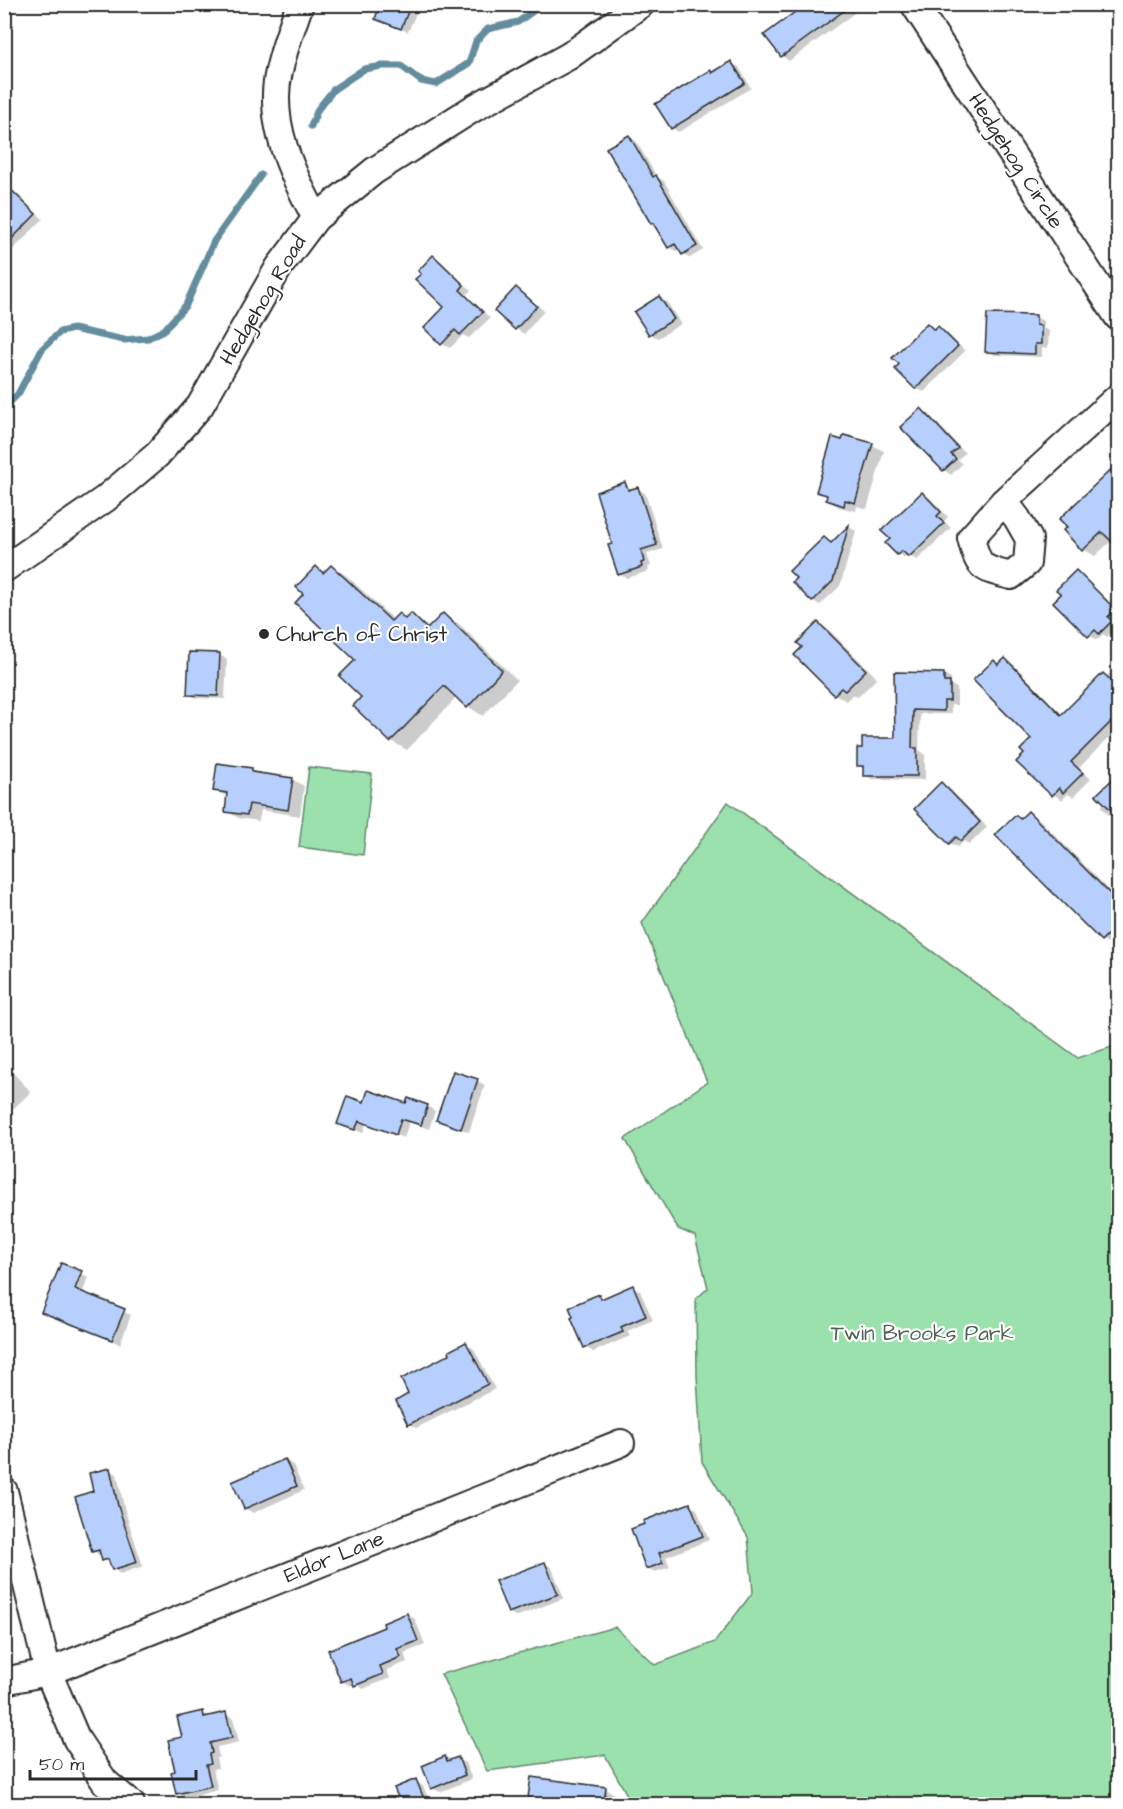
<svg xmlns="http://www.w3.org/2000/svg" width="1123" height="1809" font-family="'Architects Daughter',sans-serif">
<style>
.green{fill:#9be1ad;stroke:#63866c;stroke-width:1.5}
.shadow{fill:#0003}
.lines{fill:none;stroke-linecap:round;stroke-linejoin:round}
.stream{stroke:#648d9e;stroke-width:7}
.building{fill:#b7cffd;stroke:#2b2b2b;stroke-width:1.5}
.minor-casing{stroke:#2b2b2b;stroke-width:30}
.minor{stroke:#fff;stroke-width:26}
.poi-dot{fill:#2b2b2b;stroke:#fff;stroke-width:2}
.labels{text-anchor:middle;dominant-baseline:central;stroke-width:4.5;stroke-linejoin:round;paint-order:stroke}
.street-label{font-size:21px;fill:#2b2b2b;stroke:#fff}
.poi-label{font-size:21px;fill:#2b2b2b;stroke:#fff;text-anchor:start}
.park-label{font-size:21px;fill:#4d6252;stroke:#fff}
</style>
<rect width="100%" height="100%" fill="#fff"/>
<filter id="ink" filterUnits="userSpaceOnUse"><feTurbulence type="fractalNoise" baseFrequency=".0167" numOctaves="2"/><feDisplacementMap in="SourceGraphic" scale="12" xChannelSelector="R" yChannelSelector="G"/><feConvolveMatrix kernelMatrix="1 2 1 2 8 2 1 2 1" color-interpolation-filters="sRGB"/></filter>
<g filter="url(#ink)">
<g class="green">
<path d="M309,767l63,7 -9,81 -64,-8z"/>
<path d="M728,802l350,256 40,-13v759h-486l-27,-49 -118,16 -46,-97 174,-47 40,38 60,-23 38,-50 -5,-55 -46,-75 -5,-86 -1,-77 12,-11 -13,-52 -17,-7 -53,-90 82,-57 -65,-159z"/>
</g>
<g class="shadow">
<path d="M382,4h38l-12,28 -32,-14z"/>
<path d="M852,4l5,7 -68,50 -7,-5z"/>
<path d="M731,63l8,4 12,21 -72,44 -7,-4 39,-56 3,1z"/>
<path d="M629,136l7,5 21,36 7,4 39,69 -13,8 -7,-4 -3,-5 -4,2 -7,-4 -13,-22 -4,-2z"/>
<path d="M7,187l8,5 28,27 -39,40v-69z"/>
<path d="M433,257l8,4 30,29 -5,5 24,23 -21,20 -6,-3 -13,13 -8,-4 4,-37 -23,-33z"/>
<path d="M516,289l8,4 20,18 -20,23 -8,-5 -20,-18z"/>
<path d="M659,298l8,4 14,22 -23,14 -8,-4z"/>
<path d="M1036,317l7,4v7l6,3 -1,17h-6v9l-47,-2 -8,-4z"/>
<path d="M927,325l9,5 2,-2 8,4 19,19 -41,41 -8,-4 -19,-19z"/>
<path d="M921,410l8,4 36,39 -7,6 4,5 -11,11 -7,-5z"/>
<path d="M872,445l12,6 -17,58 -10,-3 -1,5 -17,-4 -12,-7 1,-3 -10,-5z"/>
<path d="M1118,465l-6,75 -17,16 -12,-7z"/>
<path d="M4,478l7,8 -7,5z"/>
<path d="M625,484l8,6 5,-1 7,4 18,56 -16,5 4,12 -3,1 1,4 -22,7 -8,-4 -5,-29z"/>
<path d="M922,494l8,4 18,19 -4,4 7,7 -34,32 -8,-4 -3,2 -8,-4 -6,-15z"/>
<path d="M849,527l7,4 -16,55 -20,19 -7,-4 11,-62 9,4z"/>
<path d="M332,567l15,9 47,44 5,-5 8,4 4,-4 19,13 13,-13 16,9 58,56 -34,36 -16,-10 -10,-9 -50,53 -16,-9 -28,-44 -6,-38 -52,-65 11,-26 9,5z"/>
<path d="M1076,572l8,5 34,34v7l-3,4 3,4 -11,11 -4,-3 -6,6 -8,-5 -26,-41z"/>
<path d="M819,624l11,7 47,47 -19,19 -5,-3 -7,7 -11,-7 -31,-47z"/>
<path d="M219,655l8,4 -2,40 -29,-1 -7,-4z"/>
<path d="M1005,660l9,5 49,50 55,-49v62l-39,40 12,11 -18,18 -5,-3 -6,6 -9,-6 -27,-40 7,-15 -39,-77 6,3z"/>
<path d="M896,674h48l7,4v7l6,3v17h-6v9h-31l-1,36 6,4v26l-53,-1 -8,-4v-7l-6,-3 38,-26z"/>
<path d="M252,770l10,5 30,4 12,7 -4,30 -39,-6 -2,11 -21,-3 -11,-7 1,-14 -13,-7z"/>
<path d="M1118,775v47l-6,-4 -11,-11 4,-5z"/>
<path d="M941,784l8,4 38,39 -18,18 -5,-4 -6,6 -8,-4z"/>
<path d="M1028,813l12,7 78,79v43l-5,5 -12,-7 -85,-123 5,3z"/>
<path d="M4,1063l27,29 -18,17 -9,-5z"/>
<path d="M477,1081l8,4 -16,47 -31,-12z"/>
<path d="M364,1104l63,2 8,5 -6,18 -20,-7 -5,16 -38,-14 -3,9 -24,-10z"/>
<path d="M61,1265l28,12 -7,16 49,22 -11,29 -70,-29z"/>
<path d="M633,1287l7,4 13,29 -26,11 3,5 -37,16 -8,-5 14,-51 5,3z"/>
<path d="M466,1344l8,5 21,40 -79,39 -7,-4 1,-29 42,-40z"/>
<path d="M285,1460l8,5 11,25 -51,23 -8,-5z"/>
<path d="M109,1470l8,4 8,37 18,55 -23,8 -7,-5 -2,-5 -17,-13 1,-59z"/>
<path d="M690,1505l7,4 12,31 -43,17 4,10 -15,5 -8,-4z"/>
<path d="M544,1563l8,5 12,30 -48,19 -7,-5z"/>
<path d="M407,1614l8,5 10,26 -21,8 3,9 -20,8 3,8 -27,11 -8,-6 -5,3 -8,-5 44,-53z"/>
<path d="M202,1713l8,4 15,-3 8,4 6,24 -22,5 2,10 -3,1 2,10 -5,1 5,21 -33,8 -8,-5 -1,-21 8,-34z"/>
<path d="M445,1758l6,3 6,-2 8,4 7,16 -32,13 -8,-4z"/>
<path d="M532,1779l74,10 12,7 -1,8h-88z"/>
<path d="M416,1781l7,5 8,18h-46l15,-6z"/>
</g>
<g class="lines">
<g class="stream">
<path d="M311,126l7,-17 16,-20 30,-20 19,-3h18l20,15 15,3 33,-21 7,-22 12,-12 30,-7 25,-18"/>
<path d="M4,408l14,-14 24,-45 18,-17 13,-3 51,11 24,-2 16,-8 22,-25 28,-64 47,-66"/>
</g>
</g>
<g class="building">
<path d="M380,4h31l-10,25 -26,-10z"/>
<path d="M806,4h47l-72,53 -17,-22z"/>
<path d="M731,61l14,22 -74,46 -16,-25 56,-34 1,3z"/>
<path d="M629,135l24,42 3,-2 41,71 -15,9 -7,-11 -7,4 -15,-25 -2,1 -45,-76z"/>
<path d="M4,183l32,31 -32,33z"/>
<path d="M433,255l31,30 -4,5 23,22 -23,23 -5,-5 -14,15 -17,-17 20,-21 -29,-28 6,-5 -3,-3z"/>
<path d="M516,287l21,19 -22,24 -21,-19z"/>
<path d="M659,296l15,23 -25,16 -15,-23z"/>
<path d="M987,314l49,1v10l5,1v18h-6v10l-50,-2z"/>
<path d="M927,323l7,7 4,-4 20,20 -43,43 -20,-20 4,-5 -7,-6z"/>
<path d="M921,408l37,40 -7,6 5,5 -13,12 -43,-44z"/>
<path d="M844,435l29,8 -18,60 -10,-3 -1,6 -18,-6 1,-5 -11,-3 16,-55 10,3z"/>
<path d="M1119,462v87l-17,-17 -20,19 -19,-21 4,-3 -8,-8z"/>
<path d="M625,482l3,8 10,-3 19,58 -16,5 3,12 -3,1 1,4 -24,8 -10,-30 4,-1 -16,-52z"/>
<path d="M922,492l19,20 -4,4 7,7 -35,34 -7,-6 -5,4 -12,-12 5,-4 -9,-8z"/>
<path d="M849,525l-16,56 -21,21 -20,-20 4,-4 -7,-7 35,-34 7,6z"/>
<path d="M331,565l60,56 8,-8 6,6 6,-6 16,16 16,-16 59,57 -35,38 -23,-22 -54,56 -37,-36 8,-9 -22,-21 16,-16 -60,-57 8,-9 -7,-7 20,-21 7,7z"/>
<path d="M1076,570l39,39 -7,8 4,4 -13,13 -4,-4 -7,7 -35,-35 8,-8 -5,-4z"/>
<path d="M818,622l48,48 -21,21 -4,-3 -7,7 -40,-40 8,-8 -5,-4z"/>
<path d="M189,652l31,1 -2,43 -31,-1z"/>
<path d="M1005,658l56,57 42,-42 16,15v26l-48,48 12,11 -20,20 -4,-5 -7,8 -36,-34 8,-8 -4,-4 11,-11 -58,-59 21,-20 4,5z"/>
<path d="M894,672l50,1v9h6v19h-6v10l-31,-1 -1,38h5v28h-54v-10h-6v-18h5v-10h33z"/>
<path d="M217,763l35,5v4l41,6 -5,32 -39,-6 -2,11 -22,-3 2,-19 -14,-2z"/>
<path d="M1119,773v45l-23,-23z"/>
<path d="M941,782l39,40 -19,19 -5,-4 -7,7 -35,-35z"/>
<path d="M1028,811l91,92v41l-11,-10 -7,7 -106,-106 21,-20 4,4z"/>
<path d="M453,1071l25,8 -17,50 -25,-9z"/>
<path d="M368,1090l38,13 2,-5 20,7 -7,20 -20,-6 -5,16 -37,-14 -4,9 -18,-6 10,-28 17,6z"/>
<path d="M61,1263l21,8 -7,18 50,20 -13,31 -71,-28z"/>
<path d="M633,1285l13,31 -25,11 2,5 -39,16 -13,-30 2,-1 -4,-10 30,-13 2,5z"/>
<path d="M466,1342l22,42 -80,41 -12,-24 12,-7 -7,-15 49,-25 -1,-3z"/>
<path d="M285,1459l12,27 -53,23 -12,-27z"/>
<path d="M110,1468l8,38 19,56 -25,8 -4,-11 -6,2 -3,-11 -7,2 -17,-55 18,-6 -4,-18z"/>
<path d="M690,1503l13,33 -44,17 4,10 -17,6 -15,-40 13,-5 -1,-3z"/>
<path d="M545,1562l13,32 -50,19 -13,-32z"/>
<path d="M407,1613l11,28 -21,8 4,8 -21,9 3,8 -29,12 -3,-8 -10,4 -13,-32 56,-23 -1,-4z"/>
<path d="M203,1711l1,6 22,-5 6,26 -22,5 2,10 -3,1 2,10 -5,1 5,21 -35,8 -5,-22 4,-1 -7,-31 14,-3 -5,-20z"/>
<path d="M445,1756l2,5 11,-4 7,18 -34,14 -9,-23z"/>
<path d="M531,1777l75,10 -2,17h-77z"/>
<path d="M416,1779l10,25h-25l-7,-16z"/>
</g>
<g class="lines">
<g class="minor-casing">
<g id="minor">
<path d="M300,4c-8,22 -16,44 -21,67 -12,51 13,103 37,147"/>
<path d="M914,4l204,313"/>
<path d="M1004,501l13,17 12,21 -2,24 -16,13c-30,-8 -32,-7 -40,-38l33,-37 114,-104"/>
<path d="M4,569l101,-70 52,-44 43,-49 79,-139 37,-49 58,-47 100,-63 95,-52 72,-52"/>
<path d="M4,1491l44,181 29,68 28,42 26,22"/>
<path d="M4,1681l44,-9 573,-229"/>
</g>
</g>
<use href="#minor" class="minor"/>
</g>
</g>
<circle class="poi-dot" cx="264" cy="634" r="6"/>
<g class="labels">
<g class="street-label">
<text transform="translate(1016 161) rotate(57)">Hedgehog Circle</text>
<text transform="translate(263 300) rotate(-59)">Hedgehog Road</text>
<text transform="translate(334 1557) rotate(-22)">Eldor Lane</text>
</g>
<g class="poi-label">
<text x="276" y="634">Church of Christ</text>
</g>
<g class="park-label">
<text x="922" y="1333">Twin Brooks Park</text>
</g>
</g>
<rect width="1123" height="1809" fill="none" stroke="#fff" stroke-width="24"/>
<rect x="12" y="12" width="1099" height="1785" fill="none" stroke="#2b2b2b" stroke-width="2" filter="url(#ink)"/>
<path d="M30 1770v9h166v-9" fill="none" stroke="#2b2b2b" stroke-width="3"/>
<text x="39" y="1770" font-size="18" fill="#2b2b2b" stroke="#ffffff" stroke-width="4.5" paint-order="stroke">50 m</text>
</svg>
